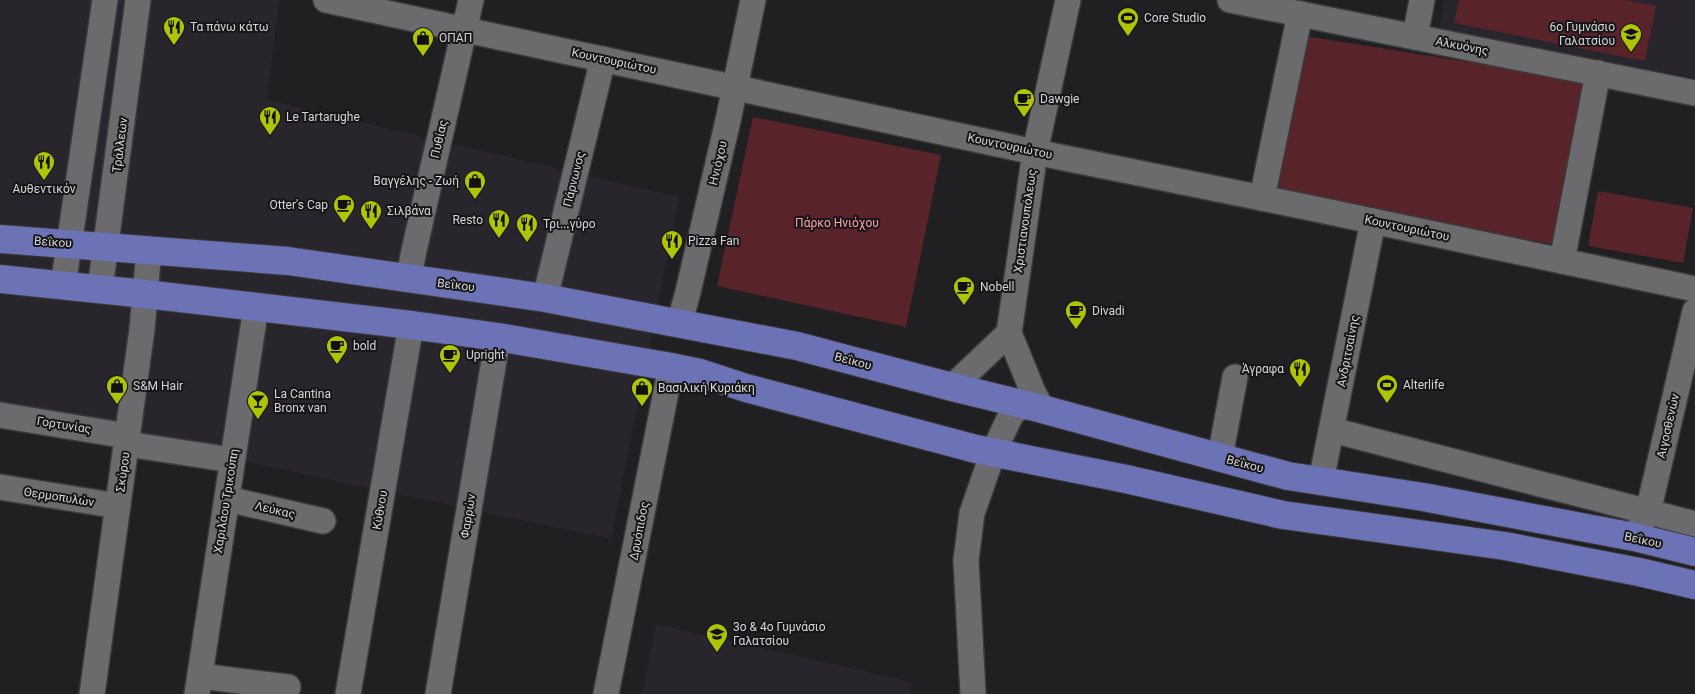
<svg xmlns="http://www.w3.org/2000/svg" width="1695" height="694" font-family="Roboto,sans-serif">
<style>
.built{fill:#29252c}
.green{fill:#592429}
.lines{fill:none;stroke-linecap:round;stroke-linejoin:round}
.minor-casing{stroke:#3b3a3b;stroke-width:28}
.major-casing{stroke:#3b3a3b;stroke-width:30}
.minor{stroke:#6b6a6d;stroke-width:25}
.major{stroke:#6c72b6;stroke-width:28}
.labels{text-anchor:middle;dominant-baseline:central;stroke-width:4;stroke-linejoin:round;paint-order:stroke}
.poi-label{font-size:12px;fill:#d6d6d7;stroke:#171518;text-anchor:start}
.street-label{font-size:12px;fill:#d6d6d7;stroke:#171518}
.park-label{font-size:12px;fill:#fda2a6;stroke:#171518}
</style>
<rect width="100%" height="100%" fill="#201f21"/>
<g class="built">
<path d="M0,0h279l-12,100 412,97 -68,342 -611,-129z"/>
<path d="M1444,0h251v78l-256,-49z"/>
<path d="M656,624l256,58 -2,12h-268z"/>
</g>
<g class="green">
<path d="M1459,0h166l31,6 -11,55 -191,-38z"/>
<path d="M1305,36l283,45 -31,164 -284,-52z"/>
<path d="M753,117l188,38 -35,172 -189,-41z"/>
<path d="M1598,191l95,17 -10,55 -95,-17z"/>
</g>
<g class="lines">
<g class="minor-casing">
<g id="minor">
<path d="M326,0l709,152 271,55 389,82"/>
<path d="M1230,0l465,93"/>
<path d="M1415,37l7,-37"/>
<path d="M1262,198l38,-184"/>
<path d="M1562,261l36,-188"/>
<path d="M409,279l4,-24 58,-255"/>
<path d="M63,286l42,-286"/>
<path d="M100,289l38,-289"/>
<path d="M545,298l58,-239"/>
<path d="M679,324l9,-32 41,-176 24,-116"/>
<path d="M952,387l57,-54"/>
<path d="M1042,409l-9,-17 -24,-59 26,-181 33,-152"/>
<path d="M0,415l127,21"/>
<path d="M1332,430l363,94"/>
<path d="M127,444l105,16"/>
<path d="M1220,457l15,-80"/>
<path d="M1321,481l52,-260"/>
<path d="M0,487l118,19"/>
<path d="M227,499l96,22"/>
<path d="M1640,526l8,-14 47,-201"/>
<path d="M200,676l88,11"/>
<path d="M92,694l50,-365 7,-79"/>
<path d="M197,694l59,-387"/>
<path d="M348,694l63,-369"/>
<path d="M438,694l60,-357"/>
<path d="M606,694l65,-327"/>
<path d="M973,694l-7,-134 6,-47 21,-60 15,-32 5,-9 12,-7"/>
</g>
</g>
<g class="major-casing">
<g id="major">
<path d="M0,239l288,22 257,37 252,48 155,41 90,22 246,67 135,21 211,40 61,15"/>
<path d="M0,279l145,15 266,31 87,12 173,30 29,6 46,15 230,61 150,30 157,36 222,31 134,26 56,13"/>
</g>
</g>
<use href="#minor" class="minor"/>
<use href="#major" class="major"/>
</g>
<defs>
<g id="stadium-pin" transform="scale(1.125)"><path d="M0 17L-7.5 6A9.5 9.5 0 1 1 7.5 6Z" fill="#afc504" stroke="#171518"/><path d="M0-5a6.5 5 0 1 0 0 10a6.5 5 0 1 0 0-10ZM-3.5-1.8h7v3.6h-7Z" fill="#111"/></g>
<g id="restaurant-pin" transform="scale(1.125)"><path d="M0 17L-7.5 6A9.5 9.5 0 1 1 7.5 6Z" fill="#afc504" stroke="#171518"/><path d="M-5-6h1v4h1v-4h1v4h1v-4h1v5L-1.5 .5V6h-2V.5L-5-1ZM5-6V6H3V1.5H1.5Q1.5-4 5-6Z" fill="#111"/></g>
<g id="school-pin" transform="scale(1.125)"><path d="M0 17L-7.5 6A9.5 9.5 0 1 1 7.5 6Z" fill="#afc504" stroke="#171518"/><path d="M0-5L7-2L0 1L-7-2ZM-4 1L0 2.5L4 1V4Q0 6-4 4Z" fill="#111"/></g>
<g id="shop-pin" transform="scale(1.125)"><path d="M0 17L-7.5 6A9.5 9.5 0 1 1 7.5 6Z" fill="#afc504" stroke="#171518"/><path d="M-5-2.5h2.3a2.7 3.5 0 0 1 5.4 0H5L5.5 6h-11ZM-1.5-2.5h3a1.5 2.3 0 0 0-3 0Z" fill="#111"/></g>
<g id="cafe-pin" transform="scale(1.125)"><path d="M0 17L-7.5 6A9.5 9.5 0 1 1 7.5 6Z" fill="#afc504" stroke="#171518"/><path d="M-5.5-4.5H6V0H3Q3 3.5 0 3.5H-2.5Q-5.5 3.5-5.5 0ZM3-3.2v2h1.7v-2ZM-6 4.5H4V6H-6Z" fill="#111"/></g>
<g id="bar-pin" transform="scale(1.125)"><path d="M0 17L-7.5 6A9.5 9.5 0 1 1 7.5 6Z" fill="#afc504" stroke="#171518"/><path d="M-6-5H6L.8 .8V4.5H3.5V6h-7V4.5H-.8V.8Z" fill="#111"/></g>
</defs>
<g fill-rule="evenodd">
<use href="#stadium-pin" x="1128" y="18"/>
<use href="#restaurant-pin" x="174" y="27"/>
<use href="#school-pin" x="1631" y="34"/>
<use href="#shop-pin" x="423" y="38"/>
<use href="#cafe-pin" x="1024" y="99"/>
<use href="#restaurant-pin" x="270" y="117"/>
<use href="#restaurant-pin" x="44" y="162"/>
<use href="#shop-pin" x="475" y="181"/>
<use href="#cafe-pin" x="344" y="205"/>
<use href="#restaurant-pin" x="371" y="211"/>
<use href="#restaurant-pin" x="499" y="220"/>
<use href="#restaurant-pin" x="527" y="224"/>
<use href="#restaurant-pin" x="672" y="241"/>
<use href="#cafe-pin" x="964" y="287"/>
<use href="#cafe-pin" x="1076" y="311"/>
<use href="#cafe-pin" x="337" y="346"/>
<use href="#cafe-pin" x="450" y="355"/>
<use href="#restaurant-pin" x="1300" y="369"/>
<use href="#stadium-pin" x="1387" y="385"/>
<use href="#shop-pin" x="117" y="386"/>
<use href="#shop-pin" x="642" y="388"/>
<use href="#bar-pin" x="258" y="401"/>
<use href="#school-pin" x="717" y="634"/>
</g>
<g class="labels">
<g class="poi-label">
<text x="1144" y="18">Core Studio</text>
<text x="190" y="27">Τα πάνω κάτω</text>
<text x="1615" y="27" text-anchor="end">6ο Γυμνάσιο<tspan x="1615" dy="14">Γαλατσίου</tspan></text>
<text x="439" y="38">ΟΠΑΠ</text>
<text x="1040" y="99">Dawgie</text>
<text x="286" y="117">Le Tartarughe</text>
<text x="459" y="181" text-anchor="end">Βαγγέλης - Ζωή</text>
<text x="44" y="189" text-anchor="middle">Αυθεντικόν</text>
<text x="328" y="205" text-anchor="end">Otter's Cap</text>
<text x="387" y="211">Σιλβάνα</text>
<text x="483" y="220" text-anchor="end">Resto</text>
<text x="543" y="224">Τρι...γύρο</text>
<text x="688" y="241">Pizza Fan</text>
<text x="980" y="287">Nobell</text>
<text x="1092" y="311">Divadi</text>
<text x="353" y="346">bold</text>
<text x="466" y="355">Upright</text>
<text x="1284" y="369" text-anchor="end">Άγραφα</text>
<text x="1403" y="385">Alterlife</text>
<text x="133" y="386">S&amp;M Hair</text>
<text x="658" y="388">Βασιλική Κυριάκη</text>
<text x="274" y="394">La Cantina<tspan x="274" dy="14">Bronx van</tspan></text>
<text x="733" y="627">3ο &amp; 4ο Γυμνάσιο<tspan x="733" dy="14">Γαλατσίου</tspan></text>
</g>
<g class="street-label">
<text transform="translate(1462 46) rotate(11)">Αλκυόνης</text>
<text transform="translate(614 61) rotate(12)">Κουντουριώτου</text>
<text transform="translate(439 139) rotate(-77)">Πυθίας</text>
<text transform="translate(120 145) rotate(-83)">Τράλλεων</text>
<text transform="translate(1010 146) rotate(12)">Κουντουριώτου</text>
<text transform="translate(718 163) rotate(-77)">Ηνιόχου</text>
<text transform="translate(574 179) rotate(-76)">Πάρνωνος</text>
<text transform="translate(1025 221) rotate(-82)">Χριστιανουπόλεως</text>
<text transform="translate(1407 228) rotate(12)">Κουντουριώτου</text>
<text transform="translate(53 242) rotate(4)">Βεΐκου</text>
<text transform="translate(456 285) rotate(7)">Βεΐκου</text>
<text transform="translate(1348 351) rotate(-79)">Ανδριτσαίνης</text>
<text transform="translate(853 361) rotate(15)">Βεΐκου</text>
<text transform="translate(64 425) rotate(9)">Γορτυνίας</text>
<text transform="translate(1668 426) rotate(-77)">Αιγοσθενών</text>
<text transform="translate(1245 464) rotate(15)">Βεΐκου</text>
<text transform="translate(123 472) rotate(-82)">Σκύρου</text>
<text transform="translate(59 497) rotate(9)">Θερμοπυλών</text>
<text transform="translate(226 501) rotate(-81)">Χαριλάου Τρικούπη</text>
<text transform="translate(275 510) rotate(13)">Λεύκας</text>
<text transform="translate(380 510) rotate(-80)">Κύθνου</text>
<text transform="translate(468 516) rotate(-81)">Φαρρών</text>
<text transform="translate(639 531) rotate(-79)">Δρυόπιδος</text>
<text transform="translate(1643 540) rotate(12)">Βεΐκου</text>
</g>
<g class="park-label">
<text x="837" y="223">Πάρκο Ηνιόχου</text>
</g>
</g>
</svg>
